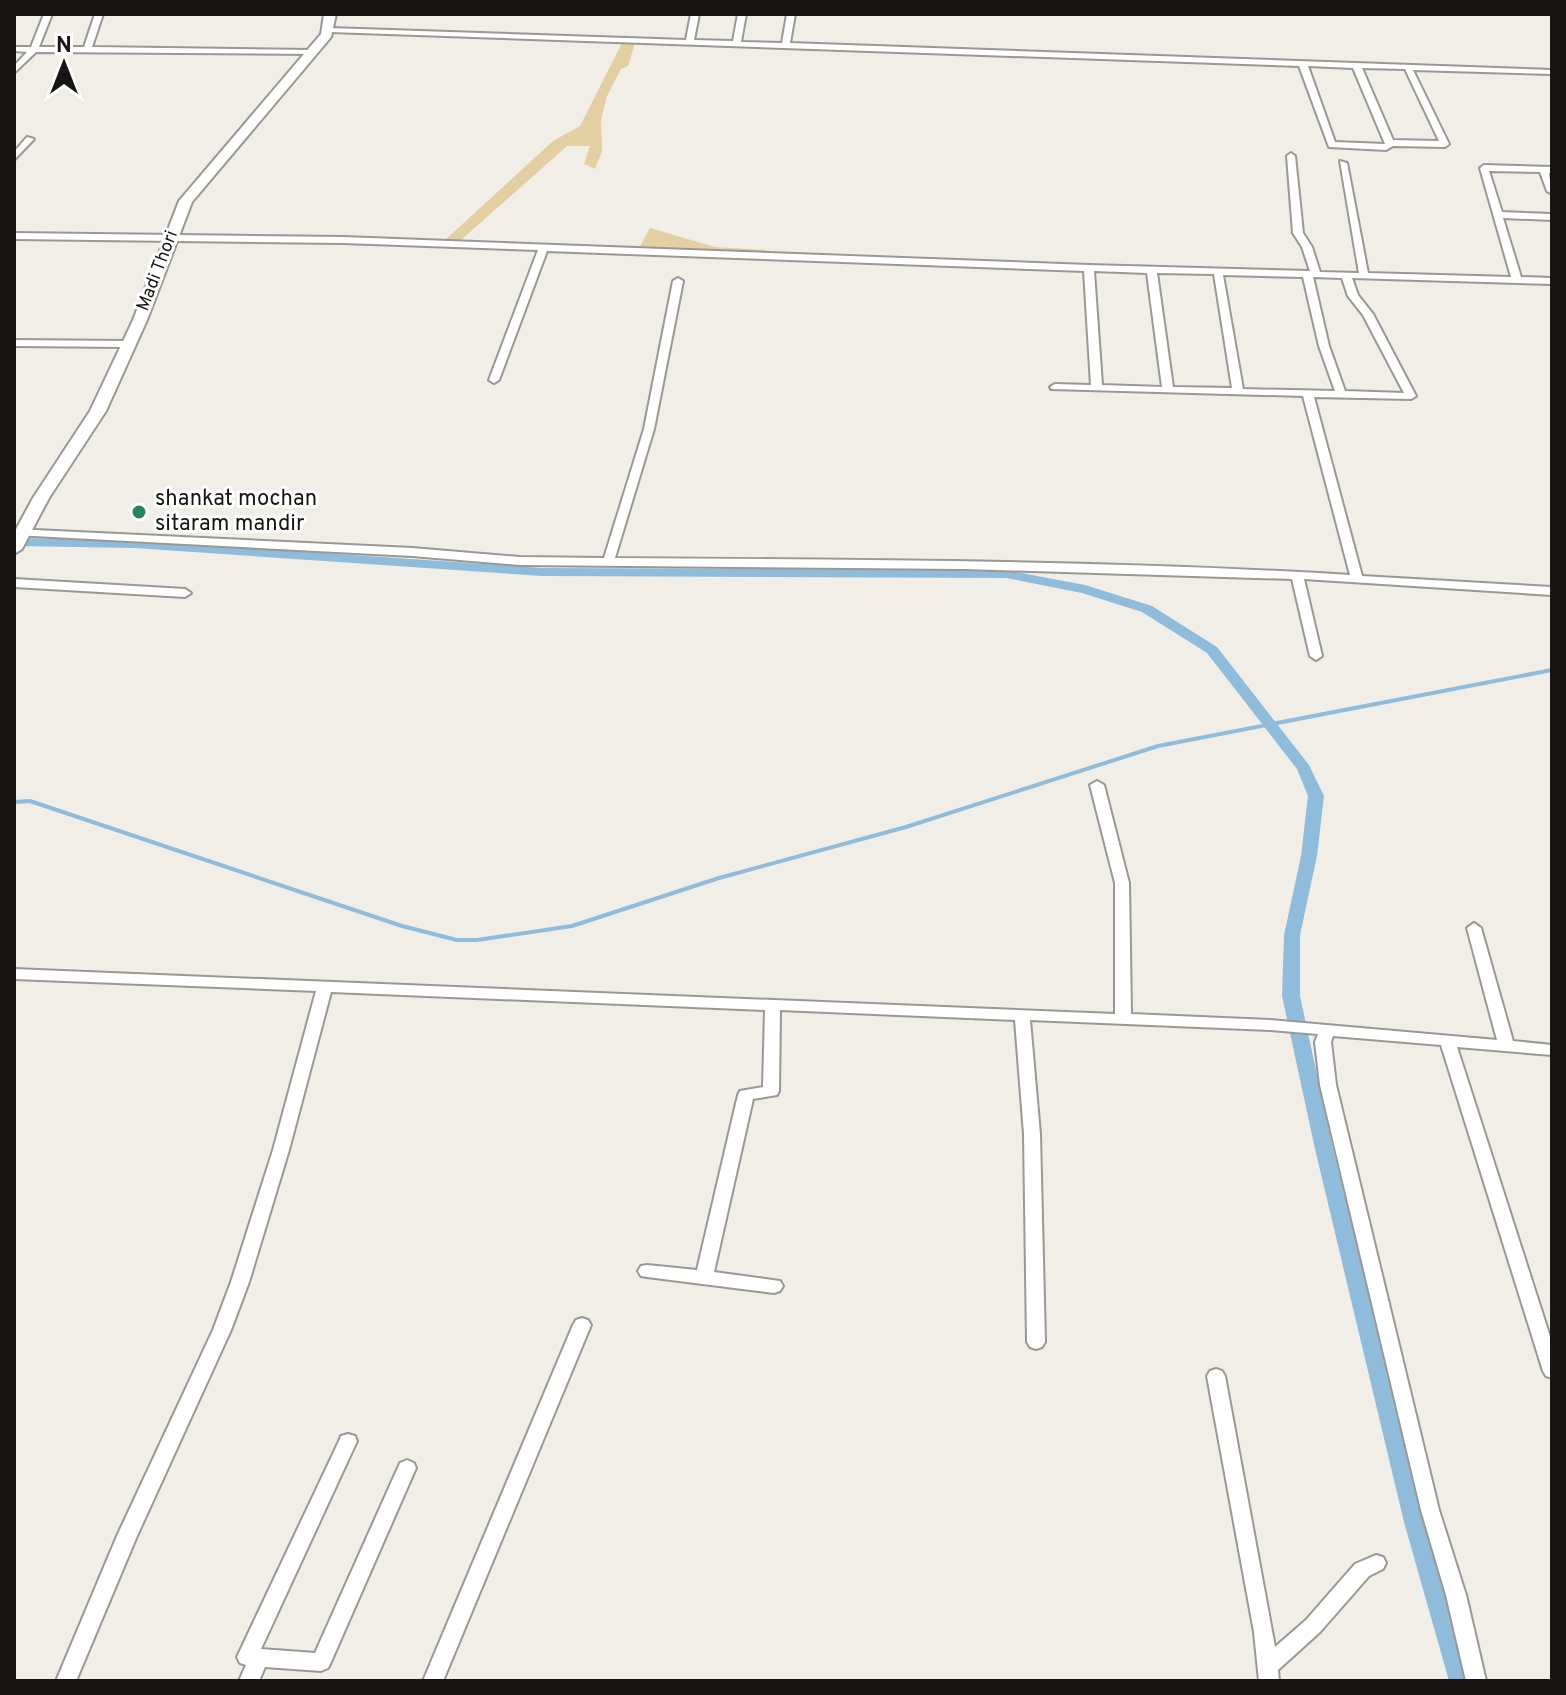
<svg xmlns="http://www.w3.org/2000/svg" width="1566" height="1695" font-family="Overpass,sans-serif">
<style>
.green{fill:#e4cfa2}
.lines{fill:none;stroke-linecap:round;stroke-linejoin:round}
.stream{stroke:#90bcdc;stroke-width:4}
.canal{fill:#90bcdc;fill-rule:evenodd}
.street-casing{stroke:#9a9892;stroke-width:4}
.secondary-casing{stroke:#9a9892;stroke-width:4}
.street{fill:#fff;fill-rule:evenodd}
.secondary{fill:#fff;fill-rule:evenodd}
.poi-dot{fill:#238660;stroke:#fff;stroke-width:3}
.labels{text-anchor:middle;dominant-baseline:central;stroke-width:6;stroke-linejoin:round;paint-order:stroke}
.far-street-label{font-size:18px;fill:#161513;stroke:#fff}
.poi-label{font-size:22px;fill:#161513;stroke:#fff;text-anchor:start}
</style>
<rect width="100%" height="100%" fill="#f1eee8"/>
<g class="green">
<path d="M622,43h13l-7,23 -7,3 -14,27 -6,24 1,31 -7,18 -11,-5 6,-18h-23l-107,95h-16l109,-100 27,-15z"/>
<path d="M650,228l65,19 51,3v3l-127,-5z"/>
</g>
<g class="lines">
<path class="stream" d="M14,802l16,-1 372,125 55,14h20l95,-14 147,-48 187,-51 252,-81 394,-76"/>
<path class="canal" d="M14,538l120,2 408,28 464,2 79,15 67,21 65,41 92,118 15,31 -7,60 -17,79v61l33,153 93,373 47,159h-24l-45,-159 -89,-373 -33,-153 2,-61 17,-79 7,-60 -11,-27 -90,-116 -65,-41 -60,-19 -76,-15 -464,-2 -408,-28 -120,-2z"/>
<g class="street-casing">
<g id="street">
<path d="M44,14h8l-13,33h45l11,-33h8l-11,33 220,3 4,2 -4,2 -276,-2 -22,21v-7l13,-14 -13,-1v-4h17z"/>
<path d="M691,14h8l-5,26 39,1 5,-27h8l-5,28 41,1 5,-29h8l-5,29 762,27v4l-139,-4 36,74 -4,3 -52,-1 -7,4 -57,-3 -30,-81 -969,-34 -4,-2 4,-2 356,12zM1308,66l45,2 32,76 -50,-2zM1362,68l43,1 34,72 -46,-1z"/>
<path d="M27,137l7,2 -20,21v-8z"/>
<path d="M1291,153l4,3 8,77 9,14 8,25 39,1 -19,-112 7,2 21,110 143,4 -31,-109 4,-3 68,2v6h-3l3,21 -5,-3 -7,-19 -51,-1 13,41 50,2v6l-49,-2 18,59 31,1v6l-200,-6 6,17 15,19 43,82 -5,3 -97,-2 48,179 190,11v8l-248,-16 18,77 -6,4 -6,-4 -18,-77 -328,-10 -444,-4 -108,-9 -398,-21v-6l398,19 108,9 84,1 40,-129 29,-148 5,-3 5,3 -29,148 -39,129c245,2 491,2 735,17l-47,-179 -252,-7 -1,-2 5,-3 36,1 -7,-114 -537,-20 -48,129 -5,3 -5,-3 49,-130 -195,-7 -329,-4v-6l329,4 746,28 221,6 -8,-24 -9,-14 -6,-77zM1094,271l53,2 15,114 -60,-2zM1157,273l57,1 18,114 -59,-1zM1223,275l80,2 16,69 16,45 -92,-2zM1313,277l29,1 6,18 15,19 41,78 -59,-2 -16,-45z"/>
<path d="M14,340l113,1 5,3 -5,3 -113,-1z"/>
<path d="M14,579l171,10 6,4 -6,4 -171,-10z"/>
<path d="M1097,781l7,4 25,98 2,131 139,6 227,20 -30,-112 7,-5 7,5 32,113 39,4v10l-95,-8 95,296v35l-6,-2 -3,-5 -102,-326 -108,-9 -2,6 5,43 103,425 27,85 20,86h-20l-20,-86 -25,-85 -101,-425 -5,-43 3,-8 -48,-4 -240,-10 10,114 5,208 -3,5 -6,2 -6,-2 -3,-5 -3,-208 -9,-114 -235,-10 -1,81 -2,4 -24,4 -39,173 66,9 3,5 -3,5 -6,2 -127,-16 -6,-1 -3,-5 3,-5 6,-1 50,5 41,-175 2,-4 23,-4 2,-77 -434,-18 -42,158 -40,132 -18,48 -94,206 -61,145h-20l61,-145 96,-206 18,-48 42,-132 43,-159 -302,-12v-10l1101,45v-131l-25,-98z"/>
<path d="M582,1318l6,2 3,5 -148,356h-20l150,-356 3,-5z"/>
<path d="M1216,1369l6,2 3,5 50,271 31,-27 49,-56 21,-9 7,2 3,6 -3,6 -14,7 -49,56 -42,38 1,11h-20l-5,-49 -47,-256 3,-5z"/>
<path d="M348,1434l7,2 2,5 -96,208 54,4 85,-190 7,-3 7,3 2,5 -85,194 -3,6 -7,3 -56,-4 -6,14h-20l7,-16 -6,-2 -3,-6 102,-216 2,-5z"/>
</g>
</g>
<g class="secondary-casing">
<path id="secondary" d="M324,14h12l-5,23 -139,165 -45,118 -41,91 -57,87 -27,51 -8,5v-21l19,-35 57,-87 43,-91 46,-119 142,-167z"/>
</g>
<use href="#street" class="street"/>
<use href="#secondary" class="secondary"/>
</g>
<circle class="poi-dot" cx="139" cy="512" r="8"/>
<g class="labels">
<g class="far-street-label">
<text transform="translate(158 271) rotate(-69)">Madi Thori</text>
</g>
<g class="poi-label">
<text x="155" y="499">shankat mochan<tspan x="155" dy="25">sitaram mandir</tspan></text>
</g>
</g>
<rect width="1566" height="1695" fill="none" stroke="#161513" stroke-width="32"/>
<g transform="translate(64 64)" stroke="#ffffff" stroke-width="6" paint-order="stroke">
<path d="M0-6L14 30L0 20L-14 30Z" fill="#161513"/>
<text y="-12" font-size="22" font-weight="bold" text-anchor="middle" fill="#161513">N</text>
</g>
</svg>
